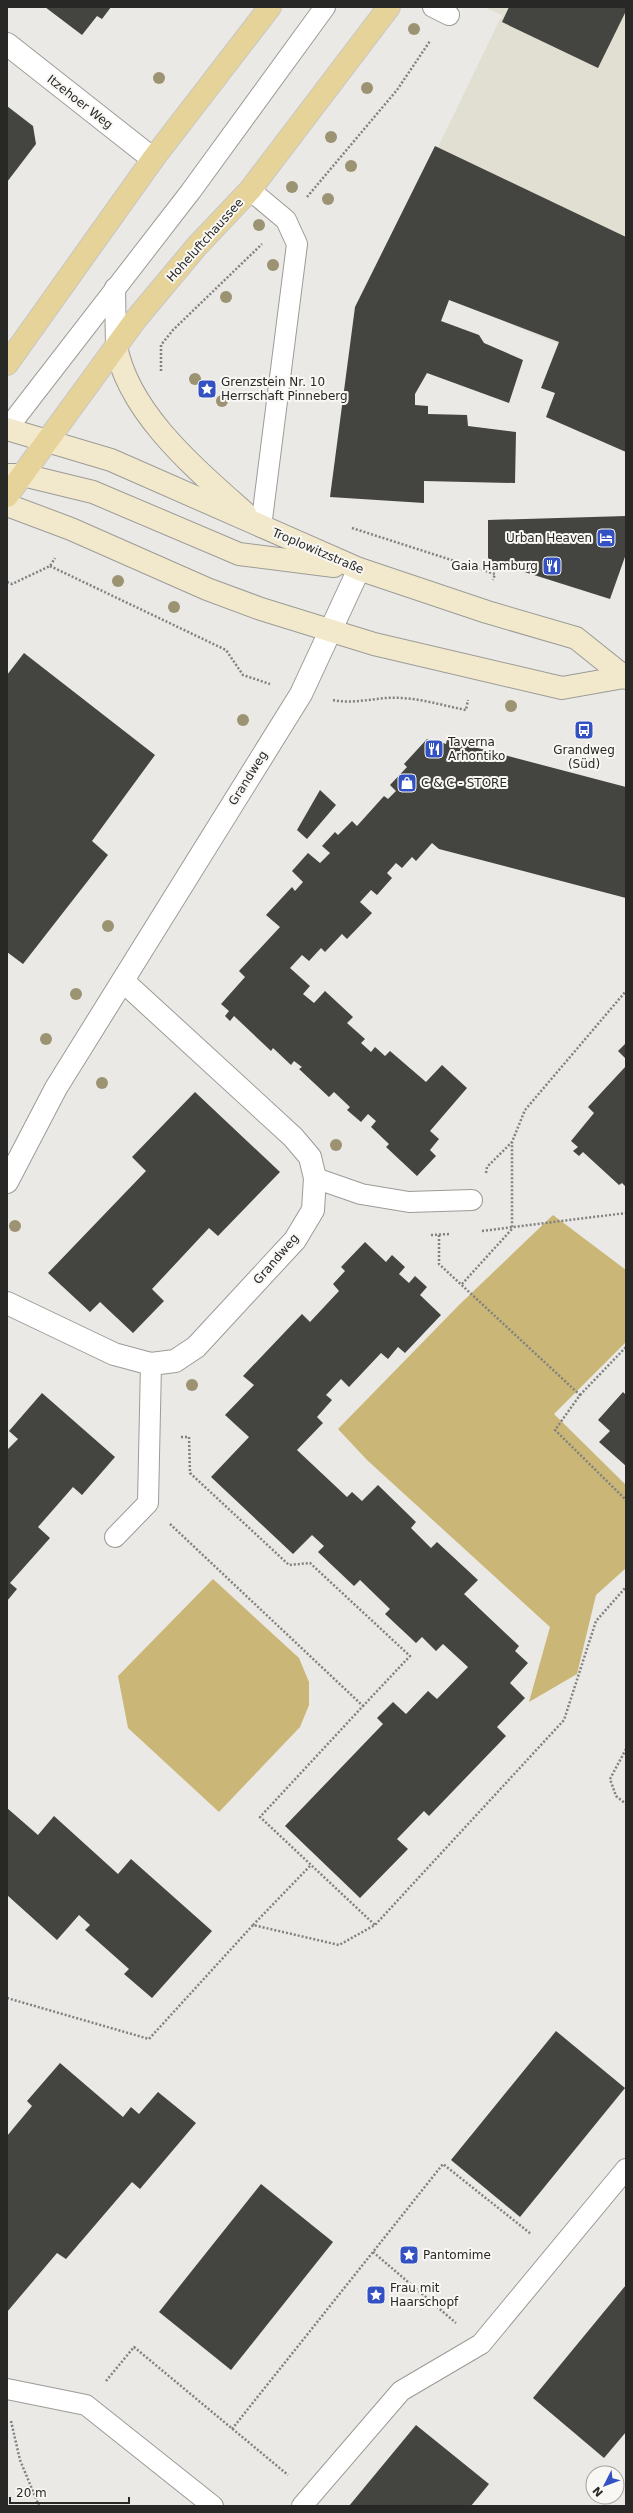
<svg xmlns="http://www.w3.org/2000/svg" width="633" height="2513" font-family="'DejaVu Sans',sans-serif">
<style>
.built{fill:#e1ded2}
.green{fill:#cab677}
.building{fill:#444440}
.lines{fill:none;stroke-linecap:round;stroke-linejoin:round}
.lane-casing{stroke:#9c9b97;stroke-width:22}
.street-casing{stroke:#9c9b97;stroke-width:24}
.secondary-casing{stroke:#9c9b97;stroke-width:24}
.primary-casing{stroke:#c7c7c7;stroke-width:24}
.path{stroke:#82817f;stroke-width:2.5;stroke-dasharray:2 2;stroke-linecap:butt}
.lane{stroke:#fff;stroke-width:20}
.street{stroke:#fff;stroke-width:22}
.secondary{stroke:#f2e9cc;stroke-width:22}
.primary{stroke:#e5d399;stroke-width:22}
.tree{fill:#9c9372}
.labels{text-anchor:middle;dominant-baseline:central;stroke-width:4;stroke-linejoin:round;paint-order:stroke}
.street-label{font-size:12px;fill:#282827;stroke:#f8f7f3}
.poi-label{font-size:12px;fill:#282827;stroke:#f8f7f3;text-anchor:start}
</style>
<rect width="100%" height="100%" fill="#eae9e5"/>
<path class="built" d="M484,7h142v445l-63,-106 -184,-77 123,-254z"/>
<g class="green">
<path d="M553,1215l73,55v72l-72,72 72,71v83l-30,27 -19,79 -48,28 21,-75 -183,-167 -29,-31 121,-124z"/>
<path d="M213,1579l86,79 10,24v23l-9,22 -81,85 -91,-84 -10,-52z"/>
</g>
<g class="building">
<path d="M45,7h66l-9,12 -5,-3 -15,19z"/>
<path d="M509,7h117v4l-28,57 -96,-46z"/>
<path d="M7,106l26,20 3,18 -29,38z"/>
<path d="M435,146l191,91v215l-80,-35 9,-24 -14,-5 18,-46 -110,-42 -8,21 38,14 5,8 39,17 -14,43 -82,-30 -12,21v11l13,1v8l39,1 1,11 48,6 -1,51 -91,-2v22l-94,-6 25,-190z"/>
<path d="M626,516v38l-16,45 -117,-37 -5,-4v-38z"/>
<path d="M24,653l131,102 -63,86 16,14 -85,109 -16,-12v-277z"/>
<path d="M427,739l10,10 6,-6 3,1 1,-4 179,47v111l-187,-49 -7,-6 -16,18 -4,-4 -10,11 -6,-5 -9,10 5,5 -15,17 -6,-5 -11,12 12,11 -25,26 -5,-5 -17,18 -4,-4 -12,13 -7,-6 -12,13 20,18 -7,8 11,9 11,-12 28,26 -6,6 18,16 -4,4 10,9 4,-5 10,9 5,-5 36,31 16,-17 25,23 -37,43 9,8 -9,11 6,6 -19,20 -31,-29 3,-3 -18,-17 5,-6 -8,-7 -7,8 -14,-12 3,-3 -16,-15 -5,5 -30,-28 3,-2 -8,-6 -3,4 -18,-17 -2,3 -37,-35 -4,5 -5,-5 4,-5 -8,-7 24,-27 -6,-6 41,-44 -14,-12 26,-28 3,4 8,-9 -11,-11 16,-18 12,10 10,-10 -8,-7 13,-14 3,3 14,-14 5,5 27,-30 4,3 8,-8 -6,-6 17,-18 -3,-3z"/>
<path d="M320,790l16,15 -29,34 -10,-9z"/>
<path d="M626,1043v16l-8,-8z"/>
<path d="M626,1066v121l-4,-4 -3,2 -36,-33 -4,4 -6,-5 5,-4 -7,-6 23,-28 -6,-6z"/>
<path d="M195,1092l85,80 -62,64 -9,-8 -57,61 12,12 -31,32 -33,-31 -10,10 -42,-39 98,-102 -14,-14z"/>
<path d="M365,1242l21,20 6,-7 13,12 -6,7 10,9 6,-7 12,11 -7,8 21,20 -36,38 -7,-6 -10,12 -7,-6 -32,34 -8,-8 -15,16 6,5 -15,17 6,6 -26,27 50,47 5,-5 10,9 16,-16 38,37 -5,6 20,20 6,-6 41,38 -14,14 55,52 -4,5 13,12 -18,20 15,15 -28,29 9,9 -77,80 -5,-5 -27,28 11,10 -48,49 -75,-72 98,-102 -6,-6 16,-16 13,12 22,-23 9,8 31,-32 -25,-23 -7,7 -14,-14 -6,6 -31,-29 5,-5 -30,-29 -6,6 -36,-34 6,-6 -12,-11 -19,19 -82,-77 38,-40 -24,-22 29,-30 -11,-9 59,-62 8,8 29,-31 -6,-7 12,-13 -4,-4z"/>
<path d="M623,1392l3,3v71l-27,-24 11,-11 -12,-11z"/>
<path d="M42,1393l73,64 -33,38 -9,-8 -35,40 12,11 -40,45 7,6 -10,12v-151l11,-11 -9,-8z"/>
<path d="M7,1808l31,27 16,-19 64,58 13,-15 81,72 -60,67 -28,-24 5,-5 -44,-39 5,-5 -11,-10 -22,25 -50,-45z"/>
<path d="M556,2031l69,57 -105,129 -69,-57z"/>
<path d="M60,2063l63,54 8,-10 8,7 19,-22 38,31 -56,66 -8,-7 -66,77 -9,-6 -50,59v-176l25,-30 -5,-5z"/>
<path d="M261,2184l72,58 -102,128 -72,-58z"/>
<path d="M626,2285v147l-22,26 -71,-60z"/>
<path d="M416,2425l73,59 -18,22h-122z"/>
</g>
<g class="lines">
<g class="lane-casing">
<g id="lane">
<path d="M433,7l16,8"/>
<path d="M250,190l36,30 11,24 -36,283"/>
<path d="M115,288l1,58"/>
<path d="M7,429l184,-238 134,-184"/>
<path d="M315,1178l46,16 48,8 63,-2"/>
<path d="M115,1537l33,-34 3,-139"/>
<path d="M7,2389l79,16 127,101"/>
<path d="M302,2506l99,-115 80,-47 145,-175"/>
</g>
</g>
<g class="street-casing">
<g id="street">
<path d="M7,44l146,115"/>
<path d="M7,1182l49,-94 245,-394 58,-125"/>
<path d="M7,1303l107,51 37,10 24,-3 21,-14 99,-107 18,-30 2,-32 -5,-21 -17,-20 -170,-156"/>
</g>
</g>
<g class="secondary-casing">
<g id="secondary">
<path d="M116,346c13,68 80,123 129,167"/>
<path d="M7,429l104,31 248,109 128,43 89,26 50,40"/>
<path d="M7,475h16l70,17 146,62 95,12"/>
<path d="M7,505l64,24 136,60 54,20 113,35 188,44 62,-11"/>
</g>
</g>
<g class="primary-casing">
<g id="primary">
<path d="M7,364l146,-205 117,-152"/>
<path d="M7,496l129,-177 61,-73 53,-56 139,-183"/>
</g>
</g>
<g class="path">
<path d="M307,197l90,-107 33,-49"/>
<path d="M161,371v-26l12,-15 89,-86"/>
<path d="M352,528l143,46 -2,6"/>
<path d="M50,566l176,84 17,25 27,9"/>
<path d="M7,582l5,2 38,-18 5,-8"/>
<path d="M333,700c23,5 45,-4 68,-2 22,1 44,8 65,12l2,-10"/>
<path d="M486,1173l1,-6 25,-25 13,-32 101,-119"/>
<path d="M482,1231l144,-18"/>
<path d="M431,1235l19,-1"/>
<path d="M439,1235v29l141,131 -25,35 71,70"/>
<path d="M462,1284l50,-55v-87"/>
<path d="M580,1395l46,-48"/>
<path d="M181,1437h8l1,36 99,92 21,-2 100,93 -47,50"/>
<path d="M170,1524l193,182 -103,111 115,108"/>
<path d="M626,1749l-16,30 6,17 10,8"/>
<path d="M253,1925l58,-60"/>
<path d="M7,1998l142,41 104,-114 86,20 36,-20 189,-205 32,-99 30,-34"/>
<path d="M373,2252l83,71"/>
<path d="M106,2381l28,-34 154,128"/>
<path d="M11,2421l9,39 19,46"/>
<path d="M232,2429l211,-265 88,70"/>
</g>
<use href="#lane" class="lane"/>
<use href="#street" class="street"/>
<use href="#secondary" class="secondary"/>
<use href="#primary" class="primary"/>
</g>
<g class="tree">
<circle cx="414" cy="29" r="6"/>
<circle cx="159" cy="78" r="6"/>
<circle cx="367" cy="88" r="6"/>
<circle cx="331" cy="137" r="6"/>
<circle cx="351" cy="166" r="6"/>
<circle cx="292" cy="187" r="6"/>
<circle cx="328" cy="199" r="6"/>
<circle cx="259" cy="225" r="6"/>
<circle cx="273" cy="265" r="6"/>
<circle cx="226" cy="297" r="6"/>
<circle cx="195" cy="379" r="6"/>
<circle cx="222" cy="401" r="6"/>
<circle cx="118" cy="581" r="6"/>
<circle cx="174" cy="607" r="6"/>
<circle cx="511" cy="706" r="6"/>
<circle cx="243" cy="720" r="6"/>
<circle cx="108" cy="926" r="6"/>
<circle cx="76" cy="994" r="6"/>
<circle cx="46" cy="1039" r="6"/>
<circle cx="102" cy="1083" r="6"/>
<circle cx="336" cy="1145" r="6"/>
<circle cx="15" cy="1226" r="6"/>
<circle cx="192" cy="1385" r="6"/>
</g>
<defs>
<g id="sight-square" transform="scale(1)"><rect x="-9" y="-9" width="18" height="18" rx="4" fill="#3351c2" stroke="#f8f7f3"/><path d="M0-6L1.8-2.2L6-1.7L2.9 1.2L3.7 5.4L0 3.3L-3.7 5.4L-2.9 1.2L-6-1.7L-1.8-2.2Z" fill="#fff"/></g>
<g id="hotel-square" transform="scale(1)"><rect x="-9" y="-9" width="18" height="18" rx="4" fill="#3351c2" stroke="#f8f7f3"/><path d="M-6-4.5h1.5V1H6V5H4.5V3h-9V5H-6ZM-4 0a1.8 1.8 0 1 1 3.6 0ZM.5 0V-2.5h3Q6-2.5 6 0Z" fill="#fff"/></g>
<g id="restaurant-square" transform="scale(1)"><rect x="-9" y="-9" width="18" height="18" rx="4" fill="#3351c2" stroke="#f8f7f3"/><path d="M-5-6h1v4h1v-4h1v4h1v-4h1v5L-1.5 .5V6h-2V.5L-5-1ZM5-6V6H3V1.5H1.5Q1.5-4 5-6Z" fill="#fff"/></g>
<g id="bus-square" transform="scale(1)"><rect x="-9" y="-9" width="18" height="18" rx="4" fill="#3351c2" stroke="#f8f7f3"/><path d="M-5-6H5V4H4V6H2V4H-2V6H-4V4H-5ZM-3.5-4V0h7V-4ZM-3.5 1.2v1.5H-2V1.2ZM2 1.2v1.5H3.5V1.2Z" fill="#fff"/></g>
<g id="shop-square" transform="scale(1)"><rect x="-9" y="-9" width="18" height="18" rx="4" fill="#3351c2" stroke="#f8f7f3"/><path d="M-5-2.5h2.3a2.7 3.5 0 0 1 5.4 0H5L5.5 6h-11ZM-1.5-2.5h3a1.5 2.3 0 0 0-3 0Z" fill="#fff"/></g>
</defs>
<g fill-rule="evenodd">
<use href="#sight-square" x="207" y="389"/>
<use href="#hotel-square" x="606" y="538"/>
<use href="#restaurant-square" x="552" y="566"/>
<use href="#bus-square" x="584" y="730"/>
<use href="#restaurant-square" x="434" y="749"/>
<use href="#shop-square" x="407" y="783"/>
<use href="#sight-square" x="409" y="2255"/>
<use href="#sight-square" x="376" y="2295"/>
</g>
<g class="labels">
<g class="street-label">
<text transform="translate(80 102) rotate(38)">Itzehoer Weg</text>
<text transform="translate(205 240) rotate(-48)">Hoheluftchaussee</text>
<text transform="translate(318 551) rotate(23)">Troplowitzstraße</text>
<text transform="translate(248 778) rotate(-58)">Grandweg</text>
<text transform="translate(276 1259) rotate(-49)">Grandweg</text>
</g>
<g class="poi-label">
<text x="221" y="382">Grenzstein Nr. 10<tspan x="221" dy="14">Herrschaft Pinneberg</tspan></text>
<text x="592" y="538" text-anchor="end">Urban Heaven</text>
<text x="538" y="566" text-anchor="end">Gaia Hamburg</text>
<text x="448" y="742">Taverna<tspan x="448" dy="14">Arhontiko</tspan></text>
<text x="584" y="750" text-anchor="middle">Grandweg<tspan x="584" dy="14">(Süd)</tspan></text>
<text x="421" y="783">C &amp; C - STORE</text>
<text x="423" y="2255">Pantomime</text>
<text x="390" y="2288">Frau mit<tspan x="390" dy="14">Haarschopf</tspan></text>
</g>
</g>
<rect width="633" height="2513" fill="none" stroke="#282827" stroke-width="16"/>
<g transform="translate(605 2485) rotate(228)"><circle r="19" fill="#f8f7f3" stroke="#a5a4a1"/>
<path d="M0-3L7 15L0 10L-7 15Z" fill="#3351c2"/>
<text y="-6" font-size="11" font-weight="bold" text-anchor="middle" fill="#282827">N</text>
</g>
<path d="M10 2497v6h119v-6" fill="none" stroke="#282827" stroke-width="2"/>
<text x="16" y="2497" font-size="12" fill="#282827" stroke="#f8f7f3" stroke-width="3" paint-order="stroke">20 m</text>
</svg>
